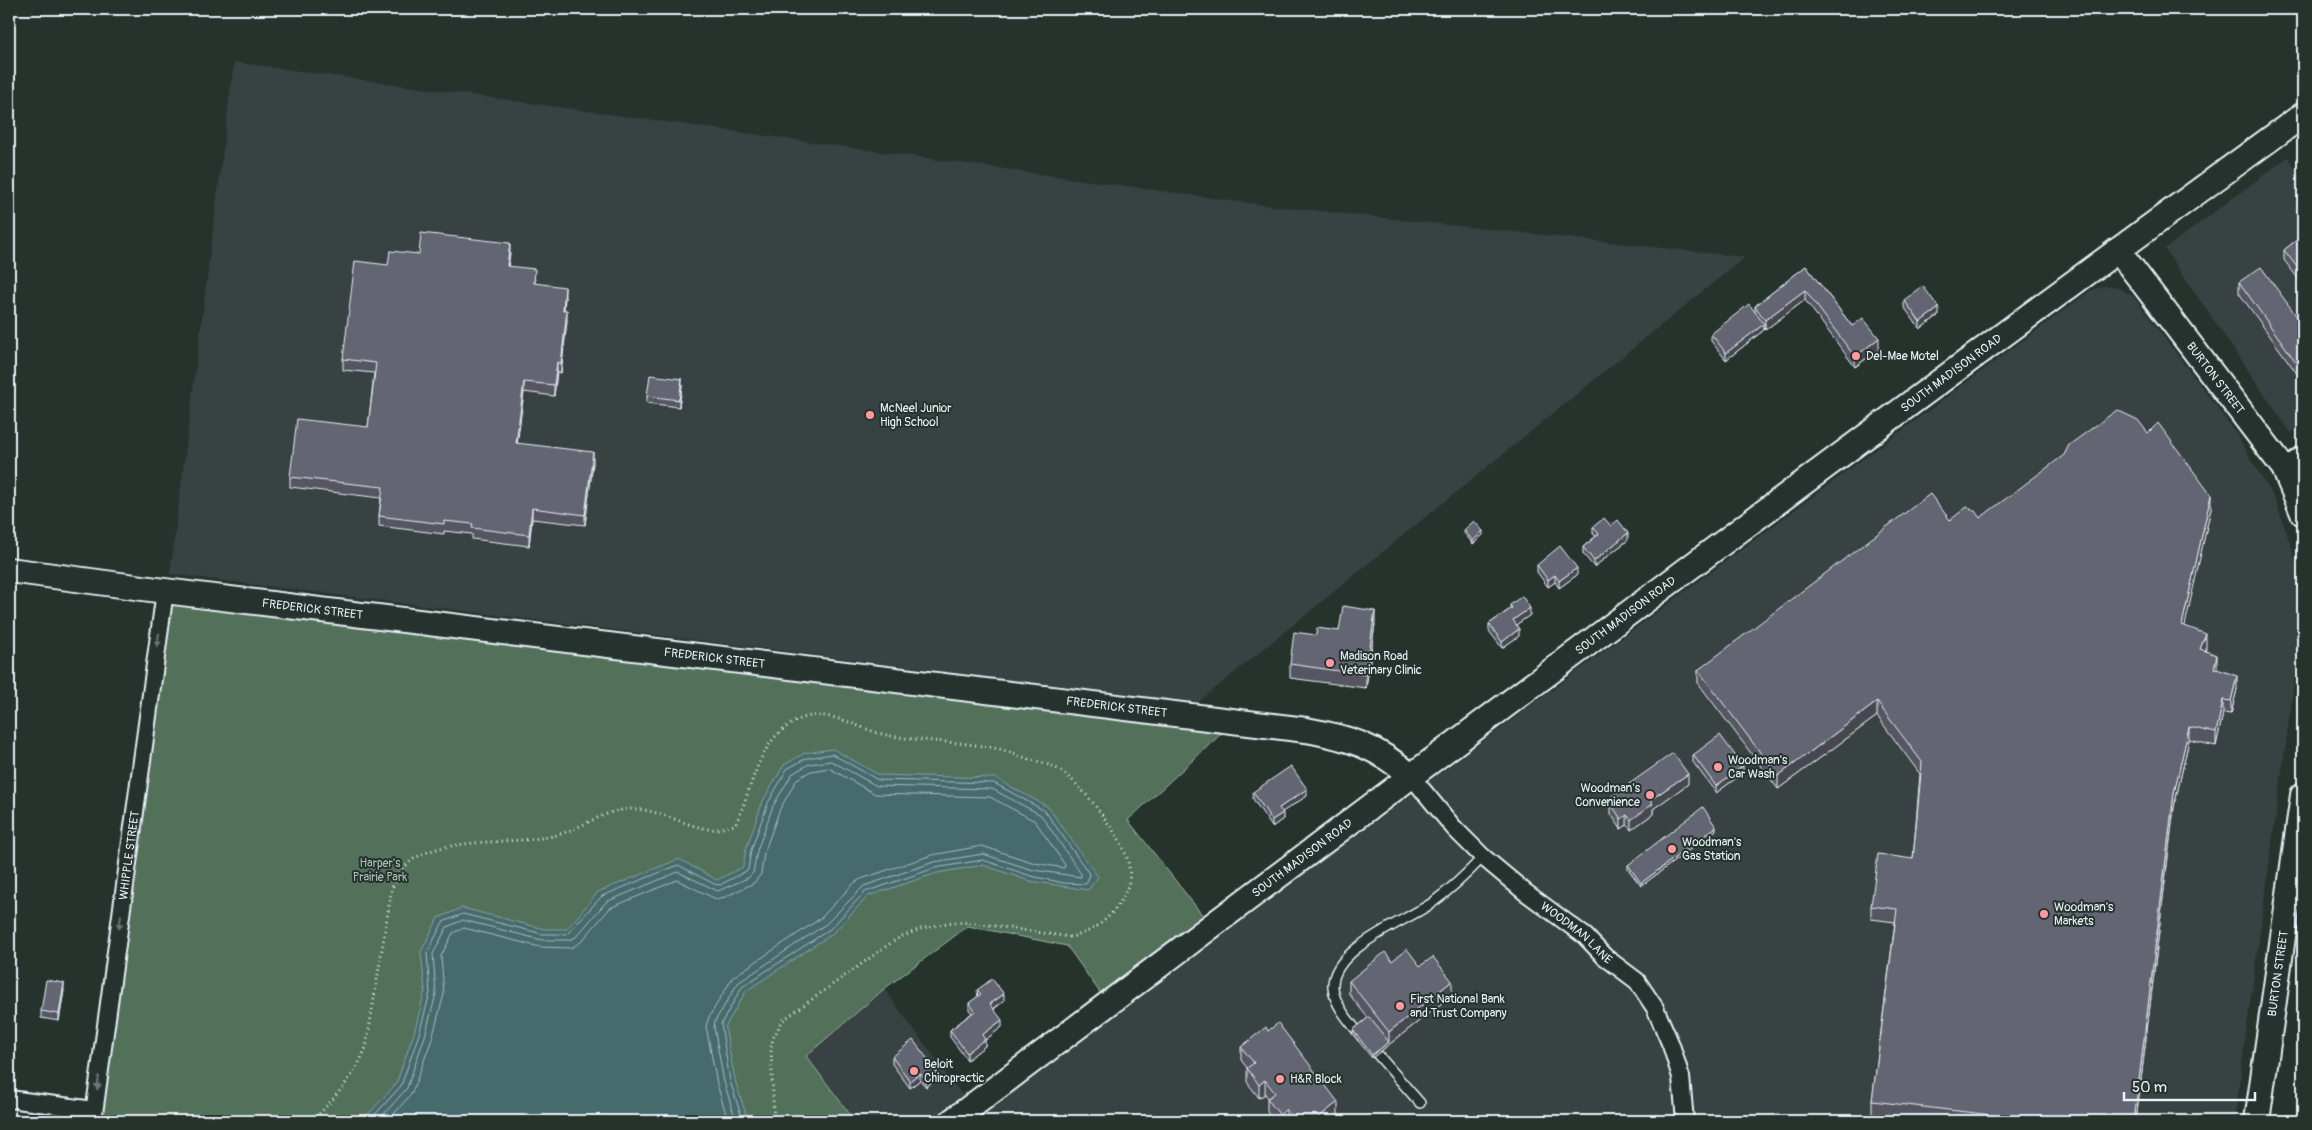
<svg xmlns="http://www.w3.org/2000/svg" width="2312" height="1130" font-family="Pangolin,sans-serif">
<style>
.built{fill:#394242}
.green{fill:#52715a;stroke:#9db1a9}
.water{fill:#476b6c;stroke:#87a1a4}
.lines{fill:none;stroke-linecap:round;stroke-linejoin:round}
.shore{stroke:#a8bbc0;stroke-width:1}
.lane-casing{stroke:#e8f1f8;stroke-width:12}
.street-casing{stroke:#e8f1f8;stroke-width:20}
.secondary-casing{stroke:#e8f1f8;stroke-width:28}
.path{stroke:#e8f1f8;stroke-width:3;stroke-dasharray:1 4;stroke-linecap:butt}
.lane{stroke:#26332d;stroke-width:9}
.street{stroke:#26332d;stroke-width:16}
.secondary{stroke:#26332d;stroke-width:24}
.wall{fill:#565763;stroke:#e8f1f8}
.shaded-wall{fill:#464750;stroke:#e8f1f8}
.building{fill:#646573;stroke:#e8f1f8}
.oneway{fill:#6a7674}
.poi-dot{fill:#ff9aa2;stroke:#26332d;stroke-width:2}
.labels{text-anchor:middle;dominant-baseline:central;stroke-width:4;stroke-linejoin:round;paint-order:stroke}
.poi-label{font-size:12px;fill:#e8f1f8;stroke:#26332d;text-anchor:start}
.street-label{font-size:12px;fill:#e8f1f8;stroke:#26332d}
.park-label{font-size:12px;fill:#acbeb9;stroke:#26332d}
</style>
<rect width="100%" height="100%" fill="#26332d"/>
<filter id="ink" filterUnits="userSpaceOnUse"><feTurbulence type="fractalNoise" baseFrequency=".02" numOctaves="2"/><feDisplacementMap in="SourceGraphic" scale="10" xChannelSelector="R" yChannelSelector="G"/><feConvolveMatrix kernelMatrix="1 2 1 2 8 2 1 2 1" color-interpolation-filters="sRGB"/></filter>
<g filter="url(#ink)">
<g class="built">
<path d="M234,62l1021,142 490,53 -548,446 -1027,-129z"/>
<path d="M2288,157l15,24v243l-12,9 -126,-184z"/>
<path d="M2104,286l14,2 15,8 103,137 40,69 17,50 6,28 1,59 -66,482h-1379l-49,-65 78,-67 87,118 392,-277 727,-539z"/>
</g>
<path class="green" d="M165,591l1070,130 -107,99 83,106 -103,78 -41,-58 -99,-20 -84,63 -78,67 49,65h-762z"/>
<path class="water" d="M833,749l46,26 116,3 53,29 50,70 -10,13 -58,-9 -47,-16 -46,8 -69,23 -35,37 -87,58 -21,36 10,53 13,41h-386l34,-37 18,-51 11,-42 -4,-39 17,-34 24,-10 82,21h23l31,-37 81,-33 38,21 26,-13 3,-18 17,-48 21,-36 21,-12z"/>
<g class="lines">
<g class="shore">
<path d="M369,1121l32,-35 18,-52 11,-41 -3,-40 16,-31 20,-8 80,20h24l35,-38 76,-31 36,19 6,1 28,-15 3,-20 17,-47 19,-34 20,-11 25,-4 46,26 116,3 51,28 45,64 -4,9 -22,-1 -33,-7 -48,-16 -48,8 -70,24 -35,37 -88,58 -21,37 9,57 13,40"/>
<path d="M378,1121l29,-33 18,-52 11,-42 -3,-40 14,-27 16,-7 79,20h27l7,-3 30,-35 72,-30 40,19 30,-13 5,-5 4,-22 16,-45 19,-32 17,-10 22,-3 46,25 115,3 49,26 40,59v3l-48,-7 -50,-16 -49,8 -70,24 -38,38 -88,59 -23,38 -1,6 10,55 12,39"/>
<path d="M388,1121l24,-28 20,-54 12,-45 -3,-38 12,-23 11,-5 76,19 31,1 10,-6 29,-34 67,-28 39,19 9,-2 29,-14 7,-9 3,-21 16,-44 17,-30 14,-8 18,-3 46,26 115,3 45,24 30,44 -1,3 -29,-5 -53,-17 -50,9 -71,24 -7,4 -33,35 -88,59 -24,40 -3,9 11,58 11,37"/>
</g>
<g class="lane-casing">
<g id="lane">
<path d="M1362,1037c-11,-14 -27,-30 -29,-49 -3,-39 73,-67 99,-85 19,-14 35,-29 51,-46"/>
<path d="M1371,1047l49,56"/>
</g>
</g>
<g class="street-casing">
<g id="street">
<path d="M2284,468l19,-14"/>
<path id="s1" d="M1411,776l43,52 29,29 42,35 60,44 20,21 32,24 18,27 16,37 10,32 4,44"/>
<path d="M9,1099l85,11"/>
<path id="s2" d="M93,1121l72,-530"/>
</g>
</g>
<g class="secondary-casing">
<g id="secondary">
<path id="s3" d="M2118,250l166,218 19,45"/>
<path id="s4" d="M9,570l156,21 1141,139c44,8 70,16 105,46"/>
<path id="s5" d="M952,1121c449,-337 897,-676 1351,-1006"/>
<path id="s6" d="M2257,1121l46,-326"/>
</g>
</g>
<path class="path" d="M312,1121c23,-23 41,-43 54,-73l26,-161c4,-6 7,-14 12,-19 26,-34 113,-22 153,-33 25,-7 47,-25 74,-26 28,0 51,16 77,20 9,1 18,-2 27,-4 18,-36 21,-84 61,-104 31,-16 61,8 90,14 37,7 76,6 113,14 10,2 21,7 32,11 8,2 18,4 25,8 23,14 40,38 56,61 11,15 23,40 15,59 -10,25 -30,44 -57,49l-95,-14 -23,-1 -32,7 -25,11 -112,80 -10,18 -2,10 3,73"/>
<use href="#lane" class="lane"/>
<use href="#street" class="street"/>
<use href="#secondary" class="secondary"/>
</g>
<g class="wall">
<path d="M2303,235v50l-19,-25v-10z"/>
<path d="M510,253l-2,13 27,13v5l30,13 -1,13 3,11 -6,52 -4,-1 -3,24 -30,-4 -7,51 76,20 -8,62 -53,-6 -3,27 -57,-7v-5l-28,-3v3l-65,-8v-10l2,-18 -91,-11v-10l78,-50 6,-54 -31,-3v-11l45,-94 31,-11z"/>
<path d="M1806,266l46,60 27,23 -24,18 -50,-67 -40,30 -1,-3v3l-38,30 -15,-19v-7l44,-22v-6z"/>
<path d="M2239,282l64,43v57l-64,-89z"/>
<path d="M1904,300l35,15 -19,14 -16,-22z"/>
<path d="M682,386l-3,21 -32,-4v-7z"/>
<path d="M2148,433l63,75 -27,118 22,22 -1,3 12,18 20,20 -6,25 -8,-1 -7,33 -27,-6 -15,67 -38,314h-207l-57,-7v-13l23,-179 -24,-3v-13l42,-47 7,-85 -43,-58 -99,73 -80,-106v-13l252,-150 30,-2z"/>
<path d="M1611,526l17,14 -34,27 -11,-13v-7l13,-11 -3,-2v-7z"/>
<path d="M1464,530l19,5 -10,9 -9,-11z"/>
<path d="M1537,565l40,10 -18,13 -4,-6 -7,5 -11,-15z"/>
<path d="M1510,605l20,10 -14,10 3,11 -17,12 -13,-17v-7l21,-15z"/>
<path d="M1375,624l-9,64 -76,-10v-14l26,-29z"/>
<path d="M1693,755l50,18 -27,20 -23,-31z"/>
<path d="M1688,784l-35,25v5l-22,16 -4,-5 -6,4 -10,-15v-10l1,-1v-7z"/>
<path d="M1253,792l54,4 -25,16 1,7 -11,8 -19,-28z"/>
<path d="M1716,830l-75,56 -13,-17v-4z"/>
<path d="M1392,961l28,5 32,29 -80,63 -19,-24v-4l15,-12 -19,-24v-13z"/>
<path d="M64,990l-5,31 -18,-3v-7z"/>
<path d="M977,990l27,11 -10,8 8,18 -17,13v6l-18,14 -17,-23v-7l22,-17 -3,-3v-7l9,-6z"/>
<path d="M1241,1047l97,69 -7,5h-57l-7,-9v-13l1,-1 -3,-4 -6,4 -12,-16v-14l-6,-8z"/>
<path d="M892,1057l45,21 -11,9 -6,-7 -10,8 -18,-24z"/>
</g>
<g class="shaded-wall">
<path d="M510,243v10l-3,23v-10z"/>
<path d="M565,287v10l-2,23v-10z"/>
<path d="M1805,290v10l-40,30v-10z"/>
<path d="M1939,308v7l-19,14v-7z"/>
<path d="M567,310v11l-6,52v-10z"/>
<path d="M1764,324v6l-38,30v-7z"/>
<path d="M1879,338v11l-24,18v-10z"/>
<path d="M557,362v10l-3,24v-11z"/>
<path d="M682,379v7l-3,21v-7z"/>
<path d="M524,382v10l-8,61v-10z"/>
<path d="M593,452v11l-8,62v-10z"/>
<path d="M2211,495v13l-29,131v-14z"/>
<path d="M532,508v11l-3,27v-11z"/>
<path d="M1483,531v4l-10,9v-3z"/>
<path d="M1628,533v7l-34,27v-6z"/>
<path d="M1577,568v7l-18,13v-7z"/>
<path d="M1555,575v7l-7,5v-7z"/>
<path d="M1530,608v7l-17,12v-7z"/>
<path d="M1375,611v13l-9,64v-13z"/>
<path d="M1519,629v7l-17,12v-6z"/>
<path d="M2206,634v14l-6,14v-13z"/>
<path d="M2217,655v14l-3,-1z"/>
<path d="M2237,676v13l-6,25v-13z"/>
<path d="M2223,700v13l-7,33v-13z"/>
<path d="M1877,702v14l-99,73v-13z"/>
<path d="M2189,727v13l-15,67 -38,314h-2l40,-328z"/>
<path d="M1743,766v7l-27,20v-7z"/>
<path d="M1688,774v10l-35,25v5l-22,16v-10l19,-20z"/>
<path d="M1307,789v7l-28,18v-6z"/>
<path d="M1283,813v6l-11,8v-7z"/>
<path d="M1627,815v10l-6,4v-10z"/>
<path d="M1716,827v3l-75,56v-3z"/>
<path d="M1452,981v14l-80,63v-3l17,-13v-10z"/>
<path d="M64,983v7l-5,31v-7z"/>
<path d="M1004,994v7l-14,10v-7z"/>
<path d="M1002,1020v7l-17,13v6l-18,14v-7l15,-18z"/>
<path d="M937,1071v7l-11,9v-7z"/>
<path d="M920,1073v7l-10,8v-7z"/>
<path d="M1265,1080v14l-6,4v-13z"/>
<path d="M1338,1102v14l-7,5h-17z"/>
<path d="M1286,1109v12h-6v-6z"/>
</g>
<g class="building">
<path d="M421,233l89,10 -3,23 28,3 -1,14 31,4 -2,23h4l-6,53 -4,-1 -3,23 -30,-3 -8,61 77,9 -8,63 -53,-7 -3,27 -57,-7 1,-4 -29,-3v3l-65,-8 4,-29 -93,-10 7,-58 71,8 8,-64 -33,-4 12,-98 33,4 2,-14 29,3z"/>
<path d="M2303,235v40l-19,-25z"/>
<path d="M1806,266l46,60 11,-8 16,20 -24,19 -50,-67 -40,30 -10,-14z"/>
<path d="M2261,267l42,58v47l-64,-90z"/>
<path d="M1923,286l16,22 -19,14 -16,-22z"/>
<path d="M1749,304l15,20 -38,29 -15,-19z"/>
<path d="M650,375l32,4 -3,21 -32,-4z"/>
<path d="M2117,410l21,10 10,13 10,-10 53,72 -29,130 24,9 -6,15 17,6 -3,13 23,8 -6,25 -8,-1 -7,33 -27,-6 -15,66 -40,328h-91l-171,-20 25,-192 -26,-3 7,-52 35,5 9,-97 -45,-60 -99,74 -80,-106 232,-176 20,26 17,-13 8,4 5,7 84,-63 5,-10z"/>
<path d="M1604,518l7,8 7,-6 10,13 -34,28 -11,-14 16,-13 -6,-7z"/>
<path d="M1474,521l9,10 -10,10 -9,-11z"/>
<path d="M1560,546l17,22 -18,13 -4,-6 -7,5 -11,-15z"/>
<path d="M1522,596l8,12 -17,12 6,9 -17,13 -13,-18 23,-16 -2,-3z"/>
<path d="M1343,606l32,5 -9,64 -76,-11 4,-32 22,3 1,-7 22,3z"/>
<path d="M1720,735l23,31 -27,20 -23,-31z"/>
<path d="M1673,753l15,21 -38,26 3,4 -22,16 -4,-5 -6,4 -10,-15 4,-4 -3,-4z"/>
<path d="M1291,766l16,23 -28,19 4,5 -11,7 -19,-28z"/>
<path d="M1703,807l13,20 -75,56 -13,-18z"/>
<path d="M1407,949l13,17 13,-9 19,24 -63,51 -40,-51 36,-29 7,9z"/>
<path d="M992,979l12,15 -14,10 12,16 -20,15 3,4 -18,14 -17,-23 25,-19 -6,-8 12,-9 -4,-4z"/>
<path d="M46,980l18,3 -5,31 -18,-3z"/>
<path d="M1369,1017l20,25 -17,13 -19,-25z"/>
<path d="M1278,1023l60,79 -24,19h-2l-2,-2 -3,2h-12l-9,-12 -6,6 -13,-16 8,-6 -10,-13 -6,5 -12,-17 7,-5 -13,-16 25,-20 2,4z"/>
<path d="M913,1040l24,31 -11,9 -6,-7 -10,8 -18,-24z"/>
</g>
<defs><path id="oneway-solid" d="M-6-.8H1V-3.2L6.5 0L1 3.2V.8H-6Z" transform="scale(1.25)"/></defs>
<g class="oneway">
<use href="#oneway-solid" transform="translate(158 640) rotate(98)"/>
<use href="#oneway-solid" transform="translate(120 922) rotate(98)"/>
<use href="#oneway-solid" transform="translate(98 1083) rotate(98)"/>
</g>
</g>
<g class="poi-dot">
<circle cx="1856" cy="356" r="5"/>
<circle cx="870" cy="415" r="5"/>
<circle cx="1330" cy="663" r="5"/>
<circle cx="1718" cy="767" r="5"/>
<circle cx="1650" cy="795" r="5"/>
<circle cx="1672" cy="849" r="5"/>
<circle cx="2044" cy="914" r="5"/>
<circle cx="1400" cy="1006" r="5"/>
<circle cx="914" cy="1071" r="5"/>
<circle cx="1280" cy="1079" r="5"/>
</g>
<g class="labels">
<g class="poi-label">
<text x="1866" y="356">Del-Mae Motel</text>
<text x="880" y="408">McNeel Junior<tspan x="880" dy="14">High School</tspan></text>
<text x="1340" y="656">Madison Road<tspan x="1340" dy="14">Veterinary Clinic</tspan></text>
<text x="1728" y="760">Woodman's<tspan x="1728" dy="14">Car Wash</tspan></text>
<text x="1640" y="788" text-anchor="end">Woodman's<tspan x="1640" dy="14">Convenience</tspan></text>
<text x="1682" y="842">Woodman's<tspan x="1682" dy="14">Gas Station</tspan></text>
<text x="2054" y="907">Woodman's<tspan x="2054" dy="14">Markets</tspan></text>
<text x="1410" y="999">First National Bank<tspan x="1410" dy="14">and Trust Company</tspan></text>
<text x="924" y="1064">Beloit<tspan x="924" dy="14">Chiropractic</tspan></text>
<text x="1290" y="1079">H&amp;R Block</text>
</g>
<g class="street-label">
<text stroke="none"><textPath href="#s5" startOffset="1248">SOUTH MADISON ROAD</textPath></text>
<text stroke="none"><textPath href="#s3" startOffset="161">BURTON STREET</textPath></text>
<text stroke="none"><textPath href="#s4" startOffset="306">FREDERICK STREET</textPath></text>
<text stroke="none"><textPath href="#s5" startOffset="842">SOUTH MADISON ROAD</textPath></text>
<text stroke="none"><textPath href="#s4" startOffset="711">FREDERICK STREET</textPath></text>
<text stroke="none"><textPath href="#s4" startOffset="1116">FREDERICK STREET</textPath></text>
<text stroke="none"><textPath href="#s2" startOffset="268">WHIPPLE STREET</textPath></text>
<text stroke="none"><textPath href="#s5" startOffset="438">SOUTH MADISON ROAD</textPath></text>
<text stroke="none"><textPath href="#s1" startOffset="229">WOODMAN LANE</textPath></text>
<text stroke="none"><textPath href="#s6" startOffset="149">BURTON STREET</textPath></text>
</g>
<g class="park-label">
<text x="380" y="863">Harper's<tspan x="380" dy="14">Prairie Park</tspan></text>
</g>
</g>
<rect width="2312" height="1130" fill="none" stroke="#26332d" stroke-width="30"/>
<rect x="15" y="15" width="2282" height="1100" fill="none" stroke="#e8f1f8" stroke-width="2" filter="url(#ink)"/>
<path d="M2124 1092v8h131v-8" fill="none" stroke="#e8f1f8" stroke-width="2.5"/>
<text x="2132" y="1092" font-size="15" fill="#e8f1f8" stroke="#26332d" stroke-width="4" paint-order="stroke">50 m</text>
</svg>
